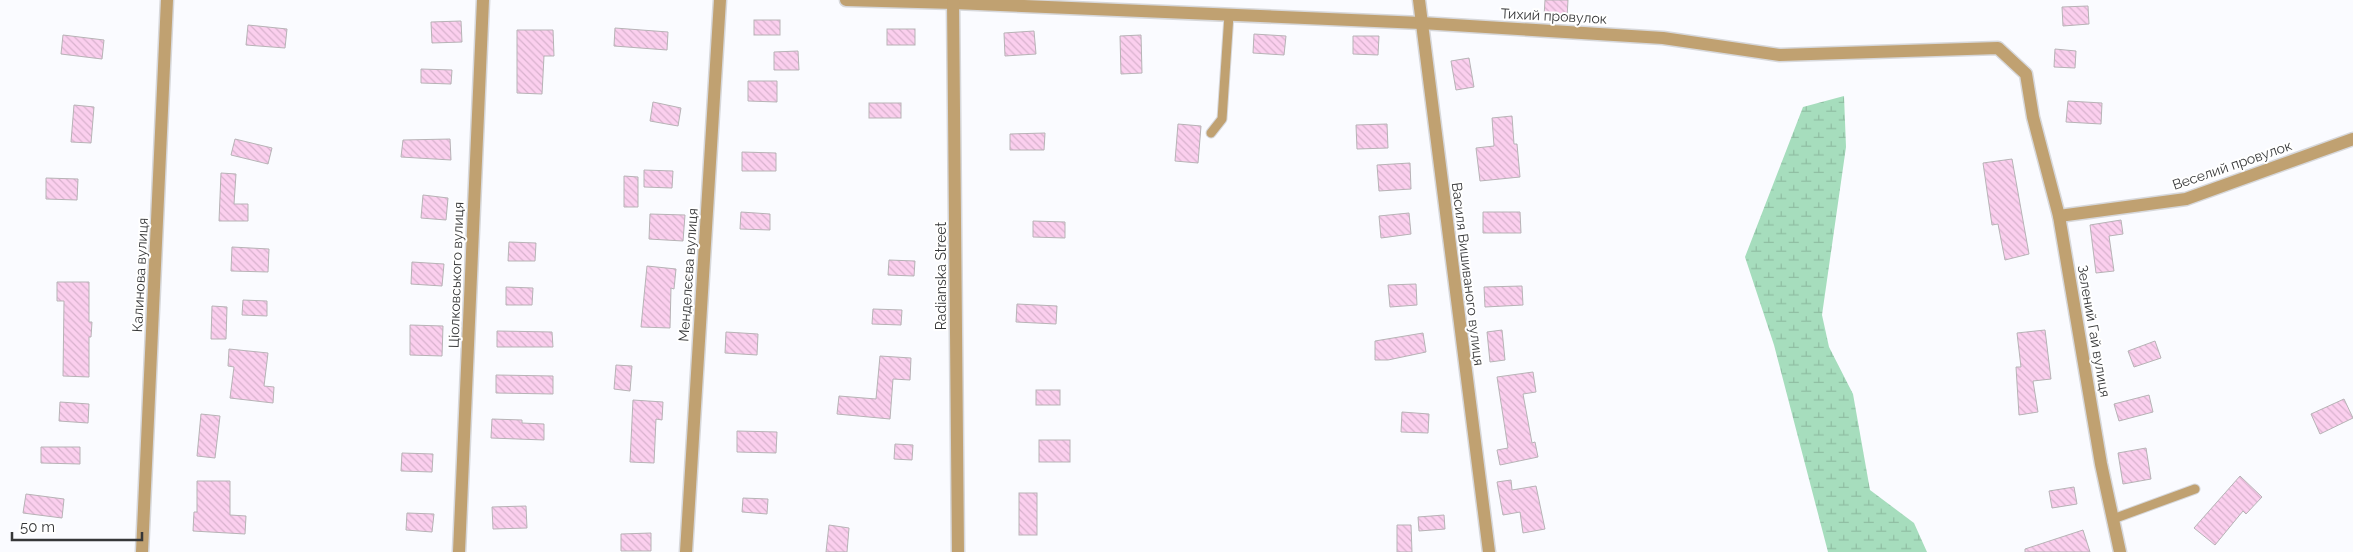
<svg xmlns="http://www.w3.org/2000/svg" width="2353" height="552" font-family="Raleway,sans-serif">
<style>
.wetland{fill:url(#wetland-marsh)}
.building{fill:url(#building-back-hatch);stroke:#b7b3b6}
.lines{fill:none;stroke-linecap:round;stroke-linejoin:round}
.service-casing{stroke:#d7d8db;stroke-width:11}
.minor-casing{stroke:#d7d8db;stroke-width:15}
.tertiary-casing{stroke:#d7d8db;stroke-width:15}
.service{stroke:#c0a171;stroke-width:9}
.minor{stroke:#c0a171;stroke-width:12}
.tertiary{stroke:#c0a171;stroke-width:12}
.labels{text-anchor:middle;dominant-baseline:central;stroke-width:4;stroke-linejoin:round;paint-order:stroke}
.street-label{font-size:14px;fill:#363738;stroke:#fff}
</style>
<defs>
<pattern id="wetland-marsh" width="20" height="14" patternUnits="userSpaceOnUse" patternTransform="scale(1.25)"><rect width="20" height="14" fill="#a6ddbd"/><path d="M1 5h8M5 5V1M11 12h8M15 12V8" fill="none" stroke="#90bea3"/></pattern>
<pattern id="building-back-hatch" width="6" height="6" patternUnits="userSpaceOnUse" patternTransform="scale(1.25)"><rect width="6" height="6" fill="#fbcfee"/><path d="M-1 5l2 2M0 0l6 6M5-1l2 2" fill="none" stroke="#d8b2cd"/></pattern>
</defs>
<rect width="100%" height="100%" fill="#fafbff"/>
<path class="wetland" d="M1844,96l2,51 -24,168 7,32 24,47 17,96 44,33 13,29h-99l-54,-207 -29,-88 58,-150z"/>
<g class="building">
<path d="M1545,0h23l-1,18 -23,-1z"/>
<path d="M2088,6l1,18 -26,2 -1,-19z"/>
<rect x="754" y="20" width="26" height="15"/>
<path d="M461,21l1,21 -30,1 -1,-21z"/>
<path d="M248,25l39,4 -2,19 -39,-3z"/>
<path d="M615,28l53,4 -1,18 -53,-4z"/>
<rect x="887" y="29" width="28" height="16"/>
<path d="M517,30h36l1,26h-10l-2,38 -25,-1z"/>
<path d="M1034,31l2,23 -31,2 -1,-23z"/>
<path d="M1254,34l32,2 -2,19 -31,-2z"/>
<path d="M63,35l41,5 -2,19 -41,-5z"/>
<path d="M1141,35l1,38 -21,1 -1,-38z"/>
<path d="M1353,36h26l-1,19 -25,-1z"/>
<path d="M2055,49l21,2 -1,17 -21,-1z"/>
<path d="M798,51l1,19h-25v-18z"/>
<path d="M1469,58l5,29 -18,3 -5,-29z"/>
<path d="M421,69l31,1 -1,14 -30,-1z"/>
<path d="M748,81h29v21l-29,-1z"/>
<path d="M2068,101l34,2 -1,21 -35,-2z"/>
<path d="M653,102l28,6 -3,18 -28,-5z"/>
<rect x="869" y="103" width="32" height="15"/>
<path d="M74,105l20,2 -3,36 -20,-1z"/>
<path d="M1512,116l2,28h3l3,33 -40,4 -4,-33 18,-2 -2,-28z"/>
<path d="M1178,124l23,2 -3,37 -23,-2z"/>
<path d="M1387,124l1,24 -31,1 -1,-24z"/>
<path d="M1045,133l-1,17h-34v-16z"/>
<path d="M235,139l37,9 -4,16 -37,-9z"/>
<path d="M450,139l1,21 -50,-3 2,-17z"/>
<path d="M742,152l34,1v18h-34z"/>
<path d="M2012,159l17,95 -24,6 -7,-36 -6,1 -9,-62z"/>
<path d="M1410,163l1,26 -32,2 -2,-26z"/>
<path d="M644,170l29,1 -1,17 -28,-1z"/>
<path d="M221,173l15,1 -2,30h14v17h-29z"/>
<path d="M624,176l14,1v30h-14z"/>
<path d="M46,178l32,1 -1,21 -31,-1z"/>
<path d="M423,195l25,3 -2,22 -25,-2z"/>
<path d="M741,212l29,2v16l-30,-1z"/>
<path d="M1483,212h37l1,21h-38z"/>
<path d="M1409,213l2,21 -30,4 -2,-22z"/>
<path d="M650,214l35,1 -2,26 -34,-2z"/>
<path d="M2121,220l2,14 -14,2 5,35 -18,2 -6,-48z"/>
<path d="M1033,221l32,1v16l-32,-1z"/>
<path d="M509,242l27,1 -1,18h-27z"/>
<path d="M232,247l37,2 -1,23 -37,-1z"/>
<path d="M889,260l26,1 -1,15 -26,-1z"/>
<path d="M412,262l32,2 -2,22 -31,-2z"/>
<path d="M647,266l29,3 -2,20 -3,-1 -1,40 -29,-1z"/>
<path d="M57,282h32v40h3l-1,15h-2v40l-26,-1 1,-75h-7z"/>
<path d="M1416,284l1,21 -27,2 -2,-22z"/>
<path d="M1522,286l1,19 -38,2 -1,-20z"/>
<path d="M506,287l27,1 -1,17h-26z"/>
<path d="M243,300l24,1v15l-25,-1z"/>
<path d="M1017,304l40,2 -1,18 -40,-2z"/>
<path d="M212,306l15,1 -1,32h-15z"/>
<path d="M873,309l29,1 -1,15 -29,-1z"/>
<path d="M410,325l33,1 -1,30 -32,-1z"/>
<path d="M1502,330l3,30 -15,2 -3,-30z"/>
<path d="M2045,330l6,49 -18,2 5,31 -19,3 -3,-48h5l-4,-34z"/>
<path d="M497,331l55,1 1,15h-56z"/>
<path d="M726,332l32,2 -1,21 -32,-2z"/>
<path d="M1423,333l3,19 -38,8h-13v-19z"/>
<path d="M2155,341l6,17 -27,9 -6,-16z"/>
<path d="M229,349l39,4 -4,33 10,1 -1,16 -43,-5 4,-31 -6,-1z"/>
<path d="M880,356l31,2 -1,22 -17,-1 -3,40 -53,-5 2,-18 37,3z"/>
<path d="M616,365l16,1 -2,25 -16,-2z"/>
<path d="M1533,372l3,20 -13,2 9,49 3,-1 3,15 -38,8 -3,-15 11,-2 -11,-71z"/>
<path d="M496,375l57,1v18l-57,-1z"/>
<rect x="1036" y="390" width="24" height="15"/>
<path d="M2149,395l4,17 -34,9 -5,-17z"/>
<path d="M2344,399l9,19 -33,16 -9,-20z"/>
<path d="M633,400l30,2 -1,18 -6,-1 -2,44 -24,-1z"/>
<path d="M60,402l29,2 -1,19 -29,-2z"/>
<path d="M1402,412l27,2 -1,19 -27,-1z"/>
<path d="M201,414l19,2 -5,42 -18,-2z"/>
<path d="M492,419l30,1v3l22,1v16l-53,-2z"/>
<path d="M737,431l40,1 -1,21 -39,-1z"/>
<rect x="1039" y="440" width="31" height="22"/>
<path d="M895,444l18,1 -1,15 -18,-1z"/>
<path d="M41,447h39v17l-39,-1z"/>
<path d="M2146,448l5,31 -28,5 -5,-31z"/>
<path d="M402,453l31,1 -1,18 -31,-1z"/>
<path d="M2240,476l22,21 -16,17 -3,-3 -28,34 -21,-17z"/>
<path d="M1511,480l1,10 24,-4 9,43 -22,4 -3,-21 -17,3 -6,-33z"/>
<path d="M197,481h33v34l16,1 -1,18 -52,-3 1,-19h3z"/>
<path d="M2074,487l3,17 -25,4 -3,-17z"/>
<rect x="1019" y="493" width="18" height="42"/>
<path d="M26,494l38,5 -2,19 -39,-5z"/>
<path d="M743,498l25,1 -1,15 -25,-2z"/>
<path d="M526,506l1,22 -34,1 -1,-22z"/>
<path d="M407,513l27,1 -2,18 -26,-2z"/>
<path d="M1444,515l1,14 -26,2 -1,-14z"/>
<path d="M829,525l20,3 -2,24h-21z"/>
<path d="M1397,525h14l1,27h-15z"/>
<path d="M2083,530l7,22h-65v-3z"/>
<path d="M651,533v18h-30v-17z"/>
</g>
<g class="lines">
<g class="service-casing">
<g id="service">
<path d="M1211,133l11,-14 7,-104"/>
<path d="M2113,519l82,-30"/>
</g>
</g>
<g class="minor-casing">
<g id="minor">
<path d="M846,0l108,3 467,20 242,15 117,17 218,-7 28,26 7,43 26,99 42,248 19,88"/>
<path d="M1419,0l70,552"/>
<path d="M2059,216l127,-17 167,-60"/>
<path d="M142,552l25,-552"/>
<path d="M459,552l24,-552"/>
<path d="M686,552l34,-552"/>
</g>
</g>
<g class="tertiary-casing">
<path id="tertiary" d="M953,0l5,552"/>
</g>
<use href="#service" class="service"/>
<use href="#minor" class="minor"/>
<use href="#tertiary" class="tertiary"/>
</g>
<g class="labels">
<g class="street-label">
<text transform="translate(1554 16) rotate(3)">Тихий провулок</text>
<text transform="translate(2232 165) rotate(-19)">Веселий провулок</text>
<text transform="translate(1468 274) rotate(83)">Василя Вишиваного вулиця</text>
<text transform="translate(140 275) rotate(-87)">Калинова вулиця</text>
<text transform="translate(456 275) rotate(-88)">Ціолковського вулиця</text>
<text transform="translate(688 275) rotate(-86)">Менделєєва вулиця</text>
<text transform="translate(941 276) rotate(-90)">Radianska Street</text>
<text transform="translate(2094 331) rotate(80)">Зелений Гай вулиця</text>
</g>
</g>
<path d="M12 532v8h130v-8" fill="none" stroke="#363738" stroke-width="2.5"/>
<text x="20" y="532" font-size="15" fill="#363738" stroke="#ffffff" stroke-width="4" paint-order="stroke">50 m</text>
</svg>
